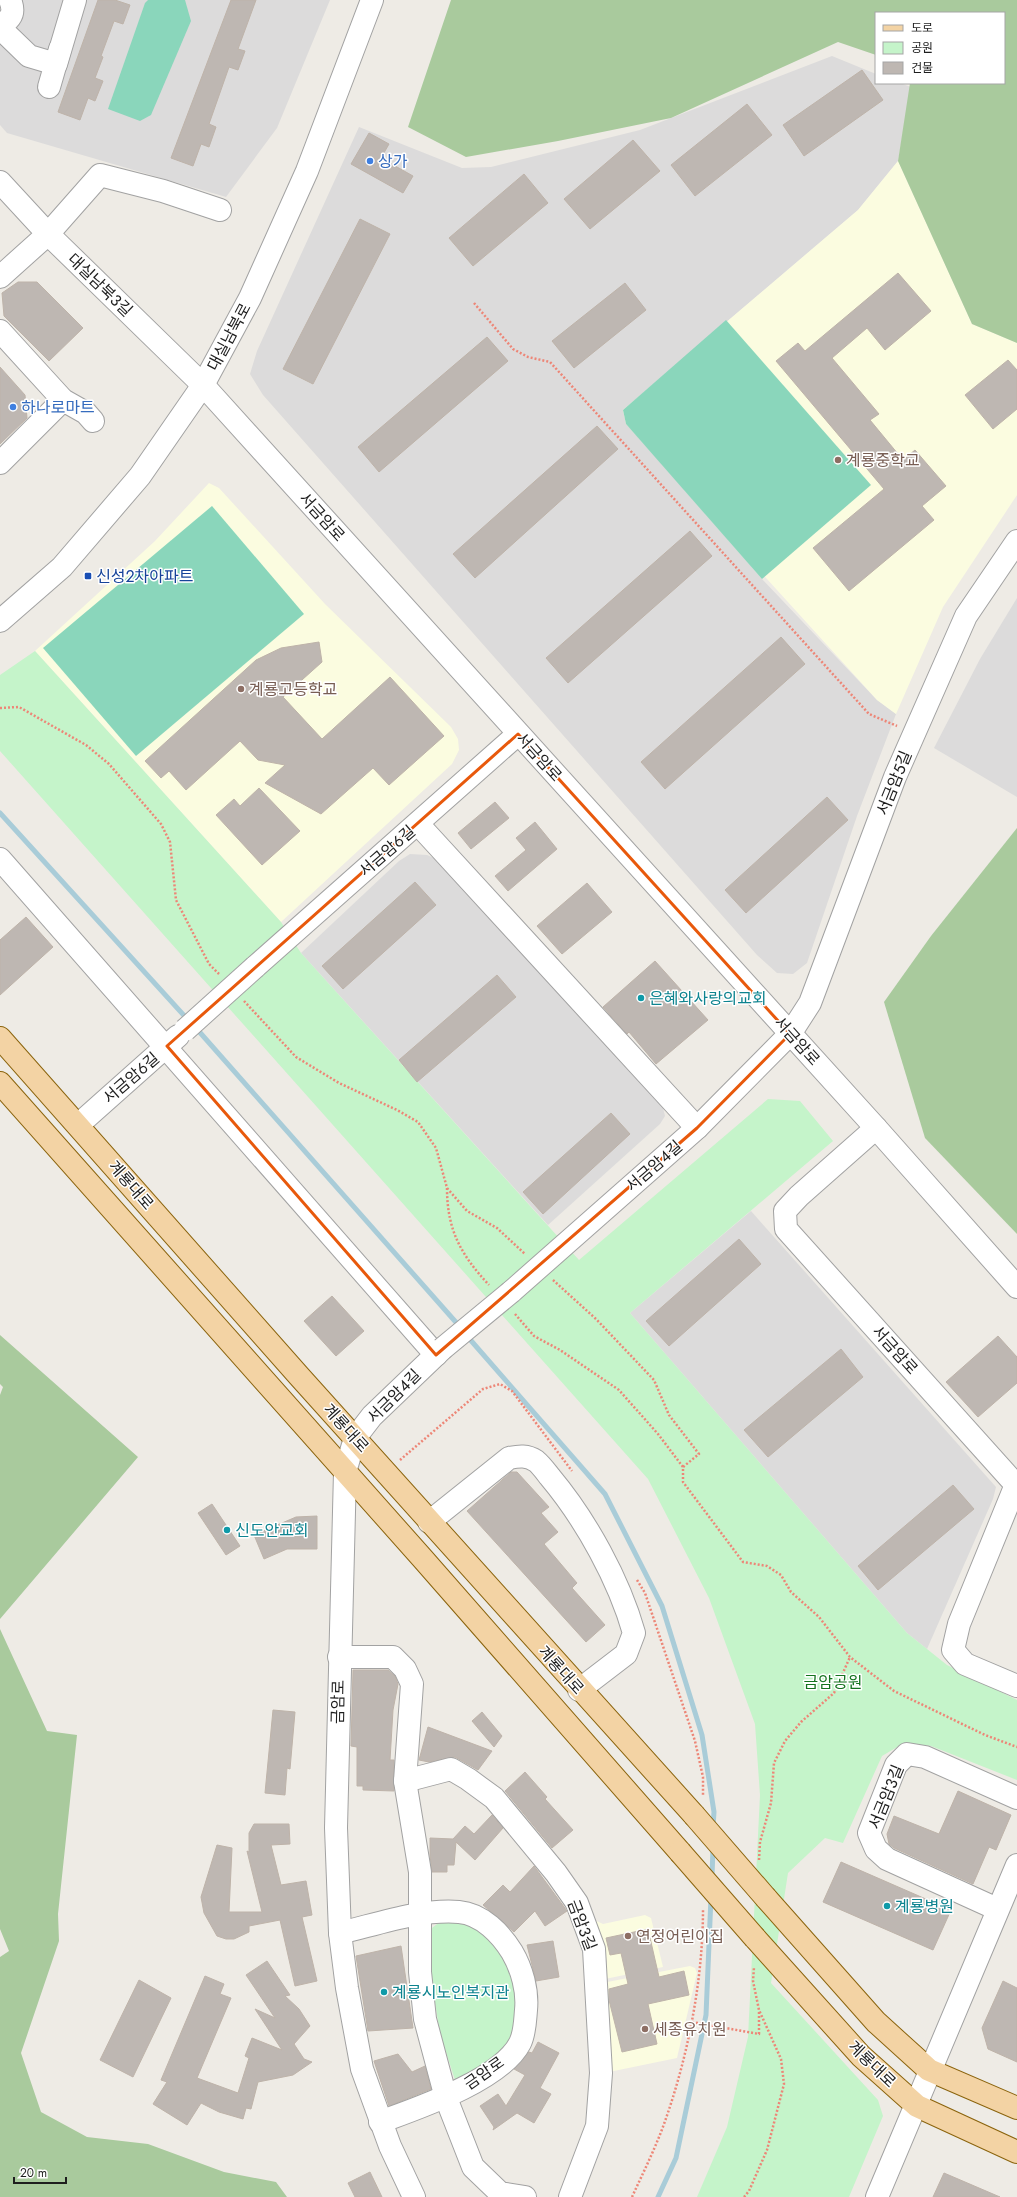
<svg xmlns="http://www.w3.org/2000/svg" width="1017" height="2197" font-family="Jost,'Noto Sans KR',sans-serif">
<style>
.residential{fill:#dcdbdb}
.education{fill:#fbfce0}
.forest{fill:#a9ca9d}
.park{fill:#c5f4ca}
.pitch{fill:#8ad6bb}
.lines{fill:none;stroke-linecap:round;stroke-linejoin:round}
.stream{stroke:#a9ccd8;stroke-width:5}
.building{fill:#beb7b2;stroke:#beb3a9}
.minor-casing{stroke:#a2a2a2;stroke-width:24}
.major-casing{stroke:#8b640d;stroke-width:24}
.path{stroke:#ed8677;stroke-width:2.5;stroke-dasharray:2 2;stroke-linecap:butt}
.minor{stroke:#fff;stroke-width:22}
.major{stroke:#f3d3a4;stroke-width:22}
.minor-bridge-casing{stroke:#a2a2a2;stroke-width:24;stroke-linecap:butt}
.major-bridge-casing{stroke:#8b640d;stroke-width:24;stroke-linecap:butt}
.minor-bridge{stroke:#fff;stroke-width:22}
.major-bridge{stroke:#f3d3a4;stroke-width:22}
.marked{fill:none;stroke:#e8590c;stroke-width:3;stroke-linejoin:round}
.shop-dot{fill:#3f7fe0;stroke:#fff;stroke-width:1.5}
.education-dot{fill:#8d6e63;stroke:#fff;stroke-width:1.5}
.transit-dot{fill:#1a4fb4;stroke:#fff;stroke-width:1.5}
.culture-dot{fill:#0f9aa8;stroke:#fff;stroke-width:1.5}
.labels{text-anchor:middle;dominant-baseline:central;stroke-width:3;stroke-linejoin:round;paint-order:stroke}
.shop-label{font-size:16px;fill:#366cbe;stroke:#fff;text-anchor:start}
.street-label{font-size:16px;fill:#1e1e1e;stroke:#fff}
.education-label{font-size:16px;fill:#785e54;stroke:#fff;text-anchor:start}
.transit-label{font-size:16px;fill:#164399;stroke:#fff;text-anchor:start}
.culture-label{font-size:16px;fill:#0d838f;stroke:#fff;text-anchor:start}
.park-label{font-size:16px;fill:#15731f;stroke:#fff}
</style>
<rect width="100%" height="100%" fill="#eeebe5"/>
<g class="residential">
<path d="M0,0h330l-53,128 -51,69 -219,-64 -7,-8z"/>
<path d="M832,56l44,18v9h24l11,4 -13,74 -40,49 -235,200 4,14 135,155 115,121 19,14 -39,102 -50,147 -14,11 -16,-1 -20,-18 -494,-560 -13,-21 7,-23 102,-224 103,41 29,-1 149,-37z"/>
<path d="M1017,598v199l-83,-49 46,-89z"/>
<path d="M410,854l17,1 18,8 218,245 2,8 -5,8 -112,101 -247,-272 98,-92z"/>
<path d="M751,1211l245,276 -3,12 -66,150 -20,-16 -277,-320z"/>
</g>
<g class="education">
<path d="M898,161l74,163 45,19v152l-74,112 -47,107 -19,-14 -251,-276 -3,-14 235,-200z"/>
<path d="M209,483l10,5 106,116 126,123 7,12 1,11 -7,14 -171,158 -246,-271 120,-110z"/>
<path d="M645,1915l6,3 12,49 -58,12 2,-17 -3,-13 -12,-30 11,5z"/>
<path d="M690,1966l5,2 2,5 -20,85 -68,14 -7,-89z"/>
</g>
<g class="forest">
<path d="M451,0h566v343l-45,-19 -74,-163 12,-78h94v-70h-128v42l-38,-13 -167,76 -113,23 -92,16 -58,-30z"/>
<path d="M1017,828v406l-92,-96 -41,-136 47,-66z"/>
<path d="M0,1335l138,122 -138,162v-224l3,-8 -3,-3z"/>
<path d="M0,1629l47,102 30,4 -19,179 1,27 -38,112 20,59 46,25 61,7 76,28 52,10 11,15h-287v-240l9,-6 -9,-22z"/>
</g>
<g class="park">
<path d="M35,651l246,271 20,31 278,307 189,-161 32,2 33,40 -203,172 277,320 40,32 70,35v80l-86,-34 -27,-3 -22,13 -39,87 -18,-5 -37,35 -17,110 107,117 5,16 -34,81h-152l30,-70 21,-90 12,-242 -5,-71 -46,-126 -61,-119 -648,-728v-76z"/>
<path d="M445,1918l39,10 27,40 8,48 -8,24 -13,18 -41,28 -17,-52 -16,-100z"/>
</g>
<g class="pitch">
<path d="M148,0h37l6,21 -40,94 -11,6 -32,-12 37,-106z"/>
<path d="M726,320l145,165 -109,94 -136,-155 -3,-14z"/>
<path d="M212,506l92,108 -168,142 -93,-108z"/>
</g>
<g class="lines">
<g class="stream">
<path d="M0,813l189,208"/>
<path d="M196,1028l265,300"/>
<path d="M467,1336l138,158 57,112 40,129 12,77 -1,15"/>
<path d="M712,1877l1,-30"/>
<path d="M658,2197l18,-39 30,-143 5,-118"/>
</g>
</g>
<g class="building">
<path d="M98,0h17l15,5 -7,19 -9,-3 -13,35 2,1 -8,21 8,3 -8,20 -7,-3 -8,22 -22,-8z"/>
<path d="M231,0h25l-18,49 7,2 -7,19 -9,-3 -20,57 7,3 -7,20 -8,-3 -8,22 -22,-8z"/>
<path d="M862,70l21,30 -79,56 -21,-31z"/>
<path d="M747,104l25,31 -77,61 -24,-31z"/>
<path d="M369,133l20,11 -8,14 32,18 -10,17 -52,-29z"/>
<path d="M633,140l27,31 -70,58 -26,-30z"/>
<path d="M524,174l24,29 -75,63 -24,-28z"/>
<path d="M360,219l30,15 -77,150 -30,-15z"/>
<path d="M898,273l33,38 -46,39 -18,-22 -35,30 47,56 -9,6 33,40 12,-10 31,36 -24,20 12,14 -85,71 -36,-43 71,-59 -108,-128 22,-18 7,8z"/>
<path d="M18,282h19l46,46 -34,33 -45,-45 -2,-23z"/>
<path d="M625,283l21,27 -72,58 -22,-27z"/>
<path d="M487,337l21,24 -129,111 -21,-25z"/>
<path d="M1008,360l9,10v39l-24,20 -28,-34z"/>
<path d="M0,367l25,28 2,23 -27,26z"/>
<path d="M597,426l21,23 -143,129 -22,-24z"/>
<path d="M690,531l22,25 -144,127 -22,-25z"/>
<path d="M781,637l24,27 -140,125 -24,-27z"/>
<path d="M319,642l3,20 -39,35 39,42 68,-62 54,59 -55,49 -16,-17 -52,46 -56,-31 20,-18 -27,-5 -18,-19 -54,49 -17,-19 -8,7 -16,-17 111,-101 25,-12z"/>
<path d="M259,788l41,43 -38,34 -46,-50 18,-16 6,7z"/>
<path d="M827,797l21,23 -102,93 -21,-23z"/>
<path d="M495,802l14,16 -38,31 -13,-16z"/>
<path d="M535,822l22,27 -49,42 -13,-15 31,-26 -10,-12z"/>
<path d="M415,882l21,23 -93,84 -21,-23z"/>
<path d="M587,883l25,29 -50,42 -25,-28z"/>
<path d="M26,917l27,30 -53,48v-55z"/>
<path d="M655,961l53,59 -52,44 -27,-32 -2,2 -24,-27z"/>
<path d="M497,975l19,22 -99,85 -18,-22z"/>
<path d="M611,1113l19,21 -87,80 -20,-22z"/>
<path d="M739,1239l22,25 -92,82 -23,-25z"/>
<path d="M332,1296l32,35 -28,25 -32,-35z"/>
<path d="M998,1336l19,21v26l-39,34 -32,-35z"/>
<path d="M841,1349l22,28 -95,80 -24,-27z"/>
<path d="M511,1472h6l32,35 -8,6 17,19 -14,12 33,39 -5,5 33,37 -19,17 -119,-131z"/>
<path d="M953,1485l21,24 -96,81 -20,-24z"/>
<path d="M212,1504l28,42 -14,9 -28,-42z"/>
<path d="M317,1516v33h-30l-23,10 -10,-24 42,-18z"/>
<path d="M353,1670h35l7,6 3,8 -5,26 -3,50h4v31l-31,-1v-4h-6v-39l-6,-1z"/>
<path d="M273,1710l22,2 -5,57 -3,-1 -2,27 -20,-2z"/>
<path d="M482,1712l20,24 -8,11 -22,-26z"/>
<path d="M428,1727l64,24 -14,19 -23,-13 -26,5 -10,-2z"/>
<path d="M525,1772l22,25 -2,2 28,31 -21,18 -47,-57z"/>
<path d="M958,1791l53,24 -15,35 -7,-3 -16,37 -79,-36 -5,-4 -2,-10 7,-18 45,18z"/>
<path d="M492,1815l11,13 -28,32 -19,-18 -2,23h-7v7h-15l-2,-17v-17l23,1 12,-13 9,8z"/>
<path d="M254,1824h35l1,20 -19,1 10,40 25,-4 6,34 -10,2 15,64 -22,5 -15,-66 -31,6v6l-15,7h-8l-9,-3 -13,-23 -3,-16 16,-52 15,3 -3,64h33l-15,-61 2,1v-19z"/>
<path d="M841,1862l110,48 -18,40 -110,-48z"/>
<path d="M534,1866l33,45 -22,15 -10,-15 -21,21 -31,-27 20,-20 7,7z"/>
<path d="M648,1929l11,48 25,-6 5,24 -41,9 9,40 -35,8 -13,-52v-11l19,-5 -7,-31 -11,2 -4,-17z"/>
<path d="M553,1941l6,36 -23,4 -9,-36z"/>
<path d="M401,1946l12,82 -45,3 -12,-75z"/>
<path d="M267,1961l23,34 -5,1 14,13 11,17 -16,18 10,15 8,3 -19,13 -35,7 -7,27 -5,-1 -3,11 -24,-7 -18,-9 -14,22 -34,-21 14,-22 -6,-2 44,-104 19,8 -4,10 11,4 -34,80 41,15 11,-35 -4,-2 7,-18 30,12 -27,-41 20,9 -29,-43z"/>
<path d="M139,1980l32,18 -38,79 -33,-17z"/>
<path d="M1003,1981l14,7v74l-29,-13 -6,-21z"/>
<path d="M538,2042l21,11 -19,35 11,6 -17,29 -17,-10 -24,17 1,-3 -14,-21 18,-12 8,12 19,-31 -11,-6 15,-17 3,1z"/>
<path d="M398,2054l14,18 13,-6 6,23 -42,17 -15,-45z"/>
<path d="M370,2172l12,25h-27l-7,-14z"/>
<path d="M944,2173l56,24h-67z"/>
</g>
<g class="lines">
<g class="minor-casing">
<g id="minor">
<path d="M0,25c12,-6 15,-13 10,-25"/>
<path d="M0,28l29,28 27,8 19,-64"/>
<path d="M49,87l11,-38"/>
<path d="M0,182l48,52 155,151 673,743 141,159"/>
<path d="M0,277l48,-43 52,-59 63,16 57,19"/>
<path d="M0,331l63,69 23,13 7,8"/>
<path d="M0,463l63,-63"/>
<path d="M0,621l62,-54 78,-91 63,-91 47,-87 57,-127 65,-171"/>
<path d="M418,824l279,304"/>
<path d="M0,859l436,496"/>
<path d="M255,967l263,-233"/>
<path d="M78,1125l100,-89"/>
<path d="M876,1128l-77,68 -14,15 1,18 230,256"/>
<path d="M511,1292l186,-164 93,-94 20,-31 85,-226 71,-161 51,-75"/>
<path d="M1017,1482l-58,142 -6,26 12,14 52,22"/>
<path d="M429,1522l80,-64c10,-2 18,-3 27,3 5,4 10,11 14,16 36,43 69,103 84,156l-8,21 -47,36"/>
<path d="M339,1657h54l12,12 7,15 -7,97 15,91v100l5,47 21,79 27,69 27,26 25,4"/>
<path d="M405,1781l46,-12 17,10 26,19 62,75 21,30 17,46 7,124 -4,53 -27,71"/>
<path d="M997,1909l-110,-50 -11,-10 -7,-16 27,-68 11,-11 18,3 92,41"/>
<path d="M340,1933c38,-9 79,-24 119,-21 23,2 42,22 53,40 10,17 16,39 14,58 -1,11 -1,23 -6,33 -19,37 -102,65 -140,79"/>
<path d="M414,2197l-24,-51 -28,-77 -15,-81 -7,-55 -4,-105 9,-356 10,-34 17,-22 70,-67"/>
<path d="M877,2197l140,-332"/>
</g>
</g>
<g class="major-casing">
<g id="major">
<path d="M0,1038l299,338 395,439"/>
<path d="M0,1083l423,476 257,293"/>
<path d="M766,1898l110,124 53,48 88,38"/>
<path d="M755,1938l106,118 56,50 100,46"/>
</g>
</g>
<g class="path">
<path d="M474,303l39,46 15,8 22,5 319,352 28,12"/>
<path d="M0,708l19,-1 67,38 23,19 52,60 9,18 6,58 33,64 10,10"/>
<path d="M244,1001l52,56 43,26 58,27 21,12 18,26 11,40 20,23 30,17 28,26"/>
<path d="M447,1188c0,42 14,67 42,97"/>
<path d="M553,1280l43,39 58,61 15,35 30,39 -16,13v15l60,80 24,4 14,9 10,17 28,25 31,40 44,34 91,44 32,12"/>
<path d="M515,1314l19,22 26,14 59,40 39,44 25,33"/>
<path d="M400,1460l83,-71 17,-5 12,7 60,80"/>
<path d="M637,1580l8,13 50,148 8,36v19"/>
<path d="M759,1860l1,-18 11,-39 3,-40 11,-22 16,-19 33,-29 16,-36"/>
<path d="M692,2022l67,12v-22"/>
<path d="M632,2197c11,-24 23,-48 32,-73 24,-67 39,-144 39,-215"/>
<path d="M744,2197l5,-6 18,-41 17,-66 -3,-25 -22,-49 -6,-29 1,-14"/>
</g>
<use href="#minor" class="minor"/>
<use href="#major" class="major"/>
<g class="minor-bridge-casing">
<g id="minor-bridge">
<path d="M185,1030l70,-63"/>
<path d="M442,1349l69,-57"/>
</g>
</g>
<g class="major-bridge-casing">
<g id="major-bridge">
<path d="M694,1815l72,83"/>
<path d="M680,1852l75,86"/>
</g>
</g>
<use href="#minor-bridge" class="minor-bridge"/>
<use href="#major-bridge" class="major-bridge"/>
</g>
<path class="marked" d="M518,734l272,300 -93,94 -261,227 -269,-309z"/>
<g class="shop-dot">
<circle cx="370" cy="161" r="4"/>
<circle cx="13" cy="407" r="4"/>
</g>
<g class="education-dot">
<circle cx="838" cy="460" r="4"/>
<circle cx="241" cy="689" r="4"/>
<circle cx="628" cy="1936" r="4"/>
<circle cx="645" cy="2029" r="4"/>
</g>
<rect class="transit-dot" x="84" y="572" width="8" height="8" rx="2"/>
<g class="culture-dot">
<circle cx="641" cy="998" r="4"/>
<circle cx="227" cy="1530" r="4"/>
<circle cx="887" cy="1906" r="4"/>
<circle cx="384" cy="1992" r="4"/>
</g>
<g class="labels">
<g class="shop-label">
<text x="378" y="161">상가</text>
<text x="21" y="407">하나로마트</text>
</g>
<g class="street-label">
<text transform="translate(100 285) rotate(44)">대실남북3길</text>
<text transform="translate(229 337) rotate(-62)">대실남북로</text>
<text transform="translate(322 517) rotate(48)">서금암로</text>
<text transform="translate(539 757) rotate(48)">서금암로</text>
<text transform="translate(894 783) rotate(-68)">서금암5길</text>
<text transform="translate(387 851) rotate(-41)">서금암6길</text>
<text transform="translate(797 1041) rotate(48)">서금암로</text>
<text transform="translate(131 1078) rotate(-41)">서금암6길</text>
<text transform="translate(654 1166) rotate(-41)">서금암4길</text>
<text transform="translate(131 1185) rotate(49)">계룡대로</text>
<text transform="translate(895 1350) rotate(48)">서금암로</text>
<text transform="translate(394 1396) rotate(-45)">서금암4길</text>
<text transform="translate(346 1428) rotate(48)">계룡대로</text>
<text transform="translate(561 1670) rotate(48)">계룡대로</text>
<text transform="translate(338 1702) rotate(-89)">금암로</text>
<text transform="translate(886 1797) rotate(-68)">서금암3길</text>
<text transform="translate(582 1925) rotate(69)">금암3길</text>
<text transform="translate(872 2064) rotate(44)">계룡대로</text>
<text transform="translate(484 2073) rotate(-35)">금암로</text>
</g>
<g class="education-label">
<text x="846" y="460">계룡중학교</text>
<text x="249" y="689">계룡고등학교</text>
<text x="636" y="1936">연정어린이집</text>
<text x="653" y="2029">세종유치원</text>
</g>
<g class="transit-label">
<text x="96" y="576">신성2차아파트</text>
</g>
<g class="culture-label">
<text x="649" y="998">은혜와사랑의교회</text>
<text x="235" y="1530">신도안교회</text>
<text x="895" y="1906">계룡병원</text>
<text x="392" y="1992">계룡시노인복지관</text>
</g>
<g class="park-label">
<text x="833" y="1682">금암공원</text>
</g>
</g>
<rect x="875" y="12" width="130" height="72" fill="#ffffff" stroke="#a5a5a5"/>
<rect x="883" y="25" width="20" height="6" fill="#f3d3a4" stroke="#a5a5a5"/>
<text x="911" y="32" font-size="12" fill="#1e1e1e">도로</text>
<rect x="883" y="42" width="20" height="12" fill="#c5f4ca" stroke="#a5a5a5"/>
<text x="911" y="52" font-size="12" fill="#1e1e1e">공원</text>
<rect x="883" y="62" width="20" height="12" fill="#beb7b2" stroke="#a5a5a5"/>
<text x="911" y="72" font-size="12" fill="#1e1e1e">건물</text>
<path d="M14 2177v6h52v-6" fill="none" stroke="#1e1e1e" stroke-width="2"/>
<text x="20" y="2177" font-size="12" fill="#1e1e1e" stroke="#ffffff" stroke-width="3" paint-order="stroke">20 m</text>
</svg>
